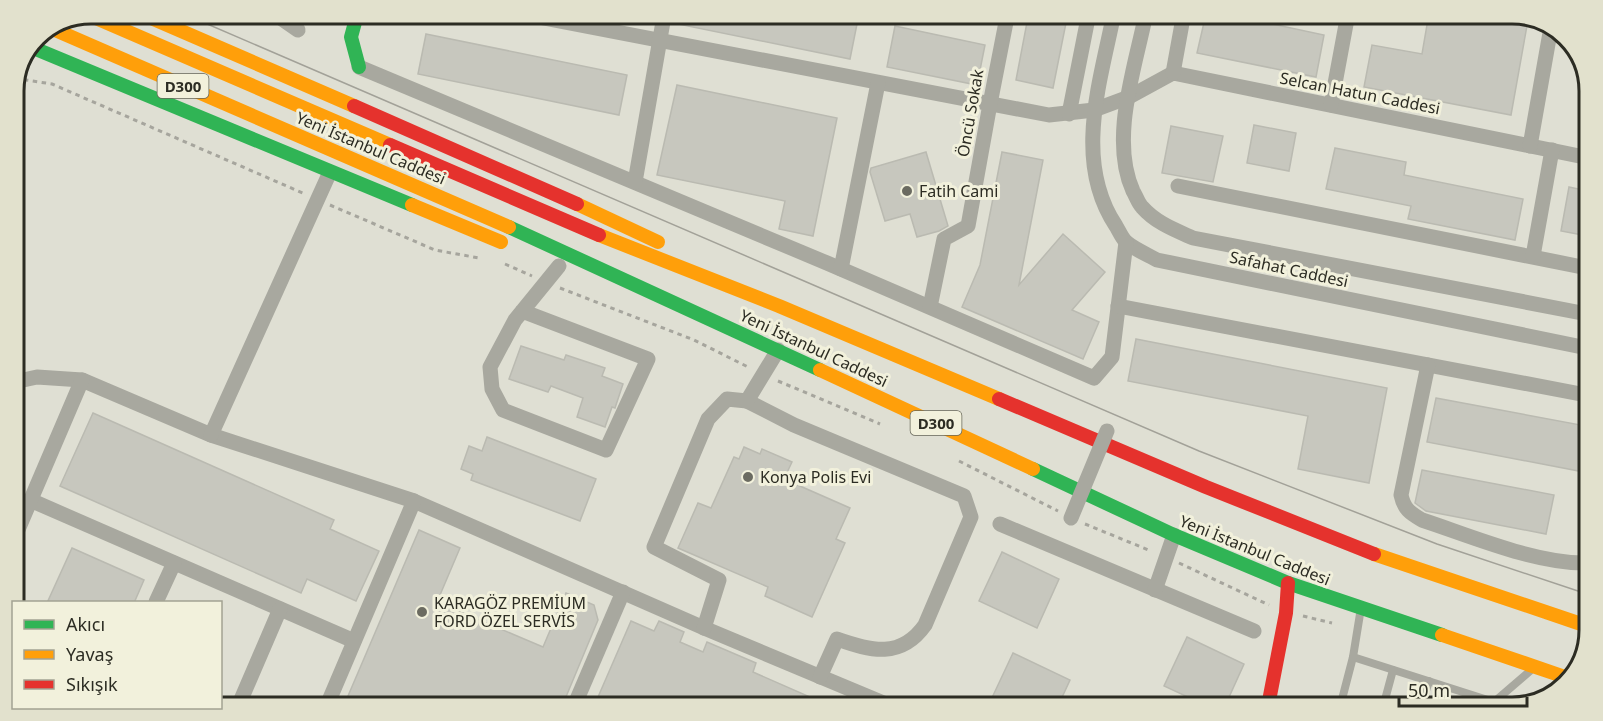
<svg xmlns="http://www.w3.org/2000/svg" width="1603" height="721" font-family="'Noto Sans',sans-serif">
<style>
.building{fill:#c7c7be;stroke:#babab1;stroke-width:1.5}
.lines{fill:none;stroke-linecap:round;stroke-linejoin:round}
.path{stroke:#a6a59d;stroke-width:3;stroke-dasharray:4.5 4.5;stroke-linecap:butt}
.lane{stroke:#a8a89f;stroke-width:8}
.street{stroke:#a8a89f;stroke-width:15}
.fast{stroke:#30b455;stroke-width:14}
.slow{stroke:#ff9f0a;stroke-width:14}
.jam{stroke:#e5322d;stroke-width:14}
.tram{stroke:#a2a198;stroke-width:1.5}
.street-bridge{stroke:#a8a89f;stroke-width:15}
.poi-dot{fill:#6b6b61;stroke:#f2f1dc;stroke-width:2}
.labels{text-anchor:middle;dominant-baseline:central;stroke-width:6;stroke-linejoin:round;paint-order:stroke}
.shield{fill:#f2f1dc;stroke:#67675a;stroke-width:1.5}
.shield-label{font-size:15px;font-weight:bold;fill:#2c2c23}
.street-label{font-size:16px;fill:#2c2c23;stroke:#f2f1dc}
.poi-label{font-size:16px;fill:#2c2c23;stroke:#f2f1dc;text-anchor:start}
.rim{fill:none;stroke:#2c2c23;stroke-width:3}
</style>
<rect width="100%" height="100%" fill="#dfdfd3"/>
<g class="building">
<path d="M674,16l174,1 10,2 -8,40 -177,-36z"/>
<path d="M1028,17l39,1 -14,70 -37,-8z"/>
<path d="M1205,18h39l80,17 -8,42 -119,-24z"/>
<path d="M1428,19l100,1 -17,95 -147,-28 8,-42 50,9z"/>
<path d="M895,26l90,19 -8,40 -90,-18z"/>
<path d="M426,34l201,41 -8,40 -201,-41z"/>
<path d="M677,85l160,33 -24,118 -34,-7 6,-28 -128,-26z"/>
<path d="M1254,125l42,8 -7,38 -42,-8z"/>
<path d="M1171,126l52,10 -10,46 -51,-9z"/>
<path d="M1335,148l71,14 -2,13 119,24 -8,41 -107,-21 3,-13 -85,-17z"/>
<path d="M926,152l22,74 -9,5 -22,6 -7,-23 -25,7 -15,-49 1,-4z"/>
<path d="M1002,152l41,8 -24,125 44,-51 42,38 -33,38 27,12 -16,37 -121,-52 18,-42z"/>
<path d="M1569,187l19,4v45l-27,-5z"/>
<path d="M1136,339l251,49 -18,95 -71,-14 10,-53 -180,-35z"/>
<path d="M521,346l43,14 2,-5 39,13 -3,8 21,8 -8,24 -3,-1 -7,20 -28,-10 6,-19 -32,-12 -3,6 -39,-13z"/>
<path d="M1436,398l150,28 -2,46 -157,-30z"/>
<path d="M93,413l241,107 -4,9 49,22 -23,50 -49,-22 -6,14 -241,-107z"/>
<path d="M487,437l109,42 -16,42 -109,-41 2,-6 -12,-5 8,-23 13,5z"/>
<path d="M744,447l16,7 2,-5 30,13 -8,17 66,29 -14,31 9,4 -33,74 -47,-21 3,-9 -90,-39 20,-45 13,5 23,-51 5,2z"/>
<path d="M1422,470l132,25 -8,39 -120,-23 -11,-8z"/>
<path d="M419,530l41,18 -23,54 106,45 23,-54 28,12 4,15 -35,84 -218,-1z"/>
<path d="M72,548l72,32 -10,23h-87z"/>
<path d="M1002,552l57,27 -22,49 -58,-27z"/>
<path d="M631,621l23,10 5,-10 25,11 -4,10 23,10 4,-10 49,21 -3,9 75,33 -233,-1z"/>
<path d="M1187,637l57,27 -19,42h-18l-43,-20z"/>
<path d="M1013,653l57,27 -12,26 -61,-1 -7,-3z"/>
</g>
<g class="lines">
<g class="path">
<path d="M21,70l5,10 26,4 253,110"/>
<path d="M14,90l12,-10"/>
<path d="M330,205l105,45 44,8"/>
<path d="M505,264l27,12"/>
<path d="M560,288l134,52 56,28"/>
<path d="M778,381l102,43"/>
<path d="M959,461l99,50"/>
<path d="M1085,524l66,27"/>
<path d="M1179,563l90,42"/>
<path d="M1303,616l29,7"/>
</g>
<g class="lane">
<path d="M1353,657l141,45 36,-31"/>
<path d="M1340,707l13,-50 7,-43"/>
<path d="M1383,707l10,-37"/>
<path d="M1421,707l8,-26"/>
</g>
<g class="street">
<path d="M275,14l23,16"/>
<path d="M528,15l521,100 45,-5 35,-13 44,-24 416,85"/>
<path d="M1113,18c-14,68 -39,145 3,208 3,5 6,12 10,16 8,7 22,13 31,18l430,88"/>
<path d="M1145,18c-11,53 -35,122 -12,173 3,5 5,12 9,16 14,16 33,23 51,31l394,76"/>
<path d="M359,67l468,196 267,115 18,-21 14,-115"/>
<path d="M1173,73l10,-55"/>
<path d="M1331,105l16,-86"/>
<path d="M1069,114l19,-96"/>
<path d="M1530,146l21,-119"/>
<path d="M635,182l29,-166"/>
<path d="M1178,186l409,82"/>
<path d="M1533,256l19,-106"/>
<path d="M841,269l37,-186"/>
<path d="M1118,306l468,89"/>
<path d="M930,307l14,-68 24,-13 22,-122 17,-87"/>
<path d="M522,311l126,48 -42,91 -103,-40 -11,-21 -2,-22 25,-47 44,-54"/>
<path d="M1428,365l-27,130c3,14 9,18 21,25 49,16 112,43 162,43"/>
<path d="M14,382l23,-5 45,3 129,55 203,66 290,127 184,77"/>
<path d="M747,401l47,24 170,71 7,21 -46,108c-24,34 -54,26 -88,14l-17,38"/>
<path d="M211,435l119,-263"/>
<path d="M30,500l324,141"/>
<path d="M1000,524l254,107"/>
<path d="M14,539l68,-159"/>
<path d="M1155,590l19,-55"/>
<path d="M156,602l18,-39"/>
<path d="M704,628l15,-48 -65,-33 54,-128 19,-20 20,2 31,-51"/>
<path d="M240,702l40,-93"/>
<path d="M328,703l86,-202"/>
<path d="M575,704l48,-112"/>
</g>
<g class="fast">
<path d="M357,15l-6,22 8,30"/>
<path d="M31,47l381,158"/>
<path d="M509,227l311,143"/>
<path d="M1033,469l141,66 114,48 154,52"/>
</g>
<g class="slow">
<path d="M142,14l212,92"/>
<path d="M89,15l301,130"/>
<path d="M53,29l456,198"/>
<path d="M577,204l81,38"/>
<path d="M412,205l89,37"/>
<path d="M599,235l180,71 220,93"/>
<path d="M820,370l213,99"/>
<path d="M1374,554l210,71"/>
<path d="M1442,635l126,43"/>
</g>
<g class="jam">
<path d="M354,106l223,98"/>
<path d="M390,145l209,90"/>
<path d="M999,399l207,88 168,67"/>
<path d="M1268,706l18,-93 2,-30"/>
</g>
<path class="tram" d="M184,14l1015,437 238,93 147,49"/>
<path class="street-bridge" d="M1071,518l36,-87"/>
</g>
<g class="poi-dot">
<circle cx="907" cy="191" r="6"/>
<circle cx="748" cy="477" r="6"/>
<circle cx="422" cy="612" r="6"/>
</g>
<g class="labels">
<g class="shield">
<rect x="157.5" y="74" width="51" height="24" rx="4.5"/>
<rect x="910.5" y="411" width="51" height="24" rx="4.5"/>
</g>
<g class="shield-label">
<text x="183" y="86">D300</text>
<text x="936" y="423">D300</text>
</g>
<g class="street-label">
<text transform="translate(1360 93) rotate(11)">Selcan Hatun Caddesi</text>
<text transform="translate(970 113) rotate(-80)">Öncü Sokak</text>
<text transform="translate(371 148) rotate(23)">Yeni İstanbul Caddesi</text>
<text transform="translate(1289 269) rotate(12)">Safahat Caddesi</text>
<text transform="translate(814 348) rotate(25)">Yeni İstanbul Caddesi</text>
<text transform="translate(1255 550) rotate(22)">Yeni İstanbul Caddesi</text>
</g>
<g class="poi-label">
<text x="919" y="191">Fatih Cami</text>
<text x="760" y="477">Konya Polis Evi</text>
<text x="434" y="603">KARAGÖZ PREMİUM<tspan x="434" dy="18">FORD ÖZEL SERVİS</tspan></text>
</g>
</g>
<path d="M0 0H1603V721H0ZM91 24H1512A67 67 0 0 1 1579 91V630A67 67 0 0 1 1512 697H91A67 67 0 0 1 24 630V91A67 67 0 0 1 91 24Z" fill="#e2e1cd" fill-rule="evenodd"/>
<path class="rim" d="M91 24H1512A67 67 0 0 1 1579 91V630A67 67 0 0 1 1512 697H91A67 67 0 0 1 24 630V91A67 67 0 0 1 91 24Z"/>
<rect x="12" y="601" width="210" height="108" fill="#f2f1dc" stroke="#a3a292" stroke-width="1.5"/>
<rect x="24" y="620" width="30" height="9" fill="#30b455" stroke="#a3a292" stroke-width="1.5"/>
<text x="66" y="631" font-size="18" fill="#2c2c23">Akıcı</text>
<rect x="24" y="650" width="30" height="9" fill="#ff9f0a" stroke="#a3a292" stroke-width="1.5"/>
<text x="66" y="661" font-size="18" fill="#2c2c23">Yavaş</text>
<rect x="24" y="680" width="30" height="9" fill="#e5322d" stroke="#a3a292" stroke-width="1.5"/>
<text x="66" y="691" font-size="18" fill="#2c2c23">Sıkışık</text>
<path d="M1399 697v9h128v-9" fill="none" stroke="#2c2c23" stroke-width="3"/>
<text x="1408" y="697" font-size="18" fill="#2c2c23" stroke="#f2f1dc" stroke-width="4.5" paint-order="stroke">50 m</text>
</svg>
